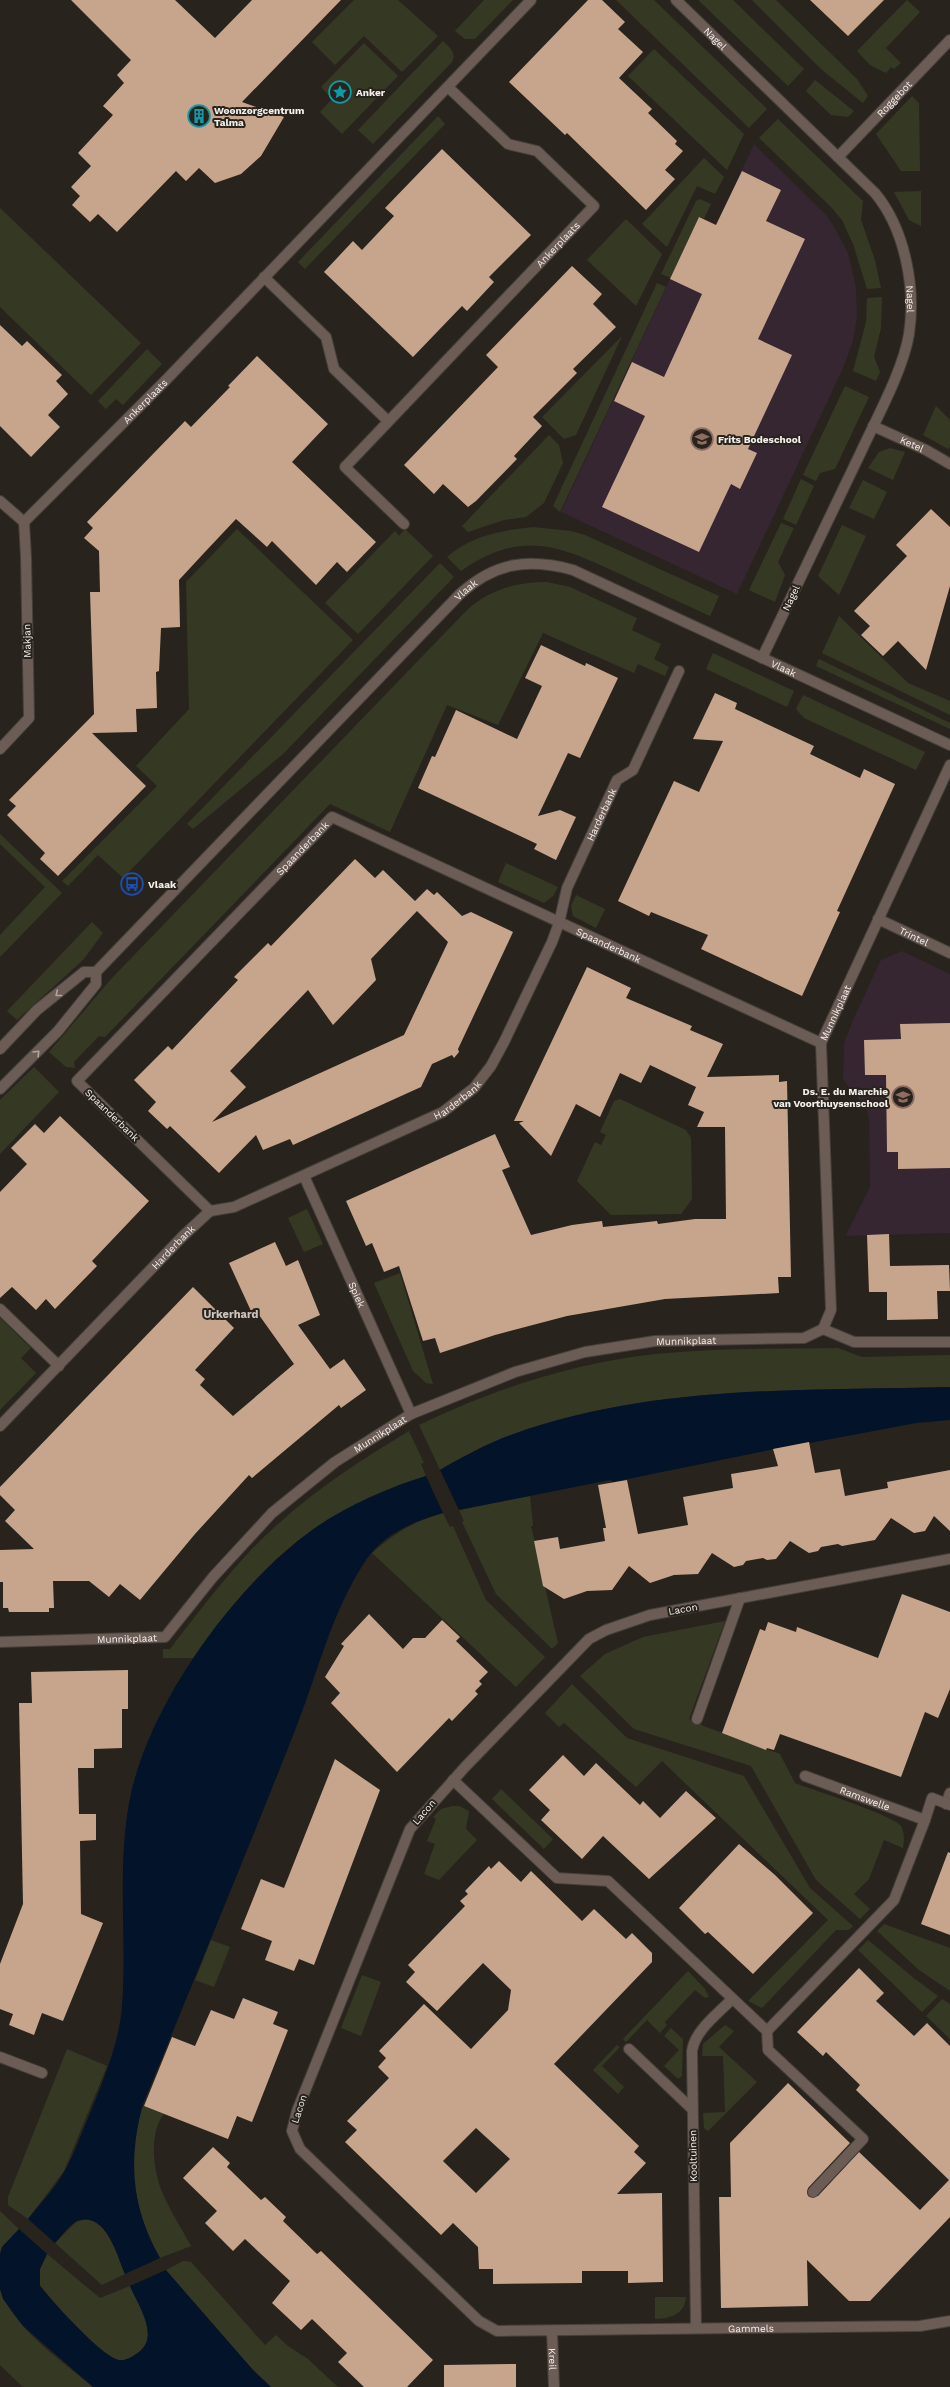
<svg xmlns="http://www.w3.org/2000/svg" width="950" height="2387" font-family="'Work Sans',sans-serif">
<style>
.education{fill:#352632}
.green{fill:#353923}
.water{fill:#02132a}
.building{fill:#c7a58c;fill-rule:evenodd}
.lines{fill:none;stroke-linecap:round;stroke-linejoin:round}
.minor-casing{stroke:#45403a;stroke-width:12}
.minor{stroke:#6c5c56;stroke-width:10}
.oneway{stroke:#b0a6a0}
.labels{text-anchor:middle;dominant-baseline:central;stroke-width:4;stroke-linejoin:round;paint-order:stroke}
.street-label{font-size:10px;fill:#f4efeb;stroke:#29231d}
.poi-label{font-size:10px;font-weight:bold;fill:#f4efeb;stroke:#29231d;text-anchor:start}
.neighbourhood-label{font-size:11px;font-weight:bold;fill:#ccc3bc;stroke:#29231d}
</style>
<rect width="100%" height="100%" fill="#29231d"/>
<g class="education">
<path d="M754,144l72,71 7,10 15,28 3,12 5,23 1,29 -4,24 -9,25 -107,228 -176,-82 138,-295 17,8z"/>
<path d="M902,951l48,23v259l-102,3 -2,-1 24,-48 -1,-70 -3,-8 -23,-30 1,-35 8,-22 29,-62z"/>
</g>
<g class="green">
<path d="M354,0h44l40,36 -36,36 -38,-36 -29,29 -23,-23z"/>
<path d="M484,0h29l-38,39h-10l-10,-8z"/>
<path d="M616,0h38l113,109 -18,19z"/>
<path d="M698,0h35l71,69 -16,17z"/>
<path d="M752,0h24l81,79 11,17 -5,7 -41,-33z"/>
<path d="M907,0l13,12 -34,36 15,15 -7,6 -3,-2 -5,6 -16,-8 -13,-14z"/>
<path d="M443,41c7,7 14,12 9,21l-79,82 -15,-14z"/>
<path d="M364,43l34,33 -56,58 -22,-22 12,-13 -11,-12z"/>
<path d="M654,49l90,85 -17,36 -99,-94z"/>
<path d="M815,80l39,31 -6,6 -17,-2 -25,-24z"/>
<path d="M912,96l7,7 1,68h-19l-25,-37z"/>
<path d="M438,116l7,8 -140,145 -7,-7z"/>
<path d="M778,119l85,82 -2,19 14,40 6,28 -14,1 -14,-45 -11,-24 -12,-14 -71,-68z"/>
<path d="M704,158l20,19 -9,17 -18,-8 -30,61 -25,-23z"/>
<path d="M921,191v35l-12,-6 -15,-28z"/>
<path d="M700,199l11,5 -7,15 -5,-2 -28,61 -10,-4 35,-73z"/>
<path d="M0,208l141,135 -50,52 -91,-88z"/>
<path d="M626,219l36,35 -26,52 -49,-46z"/>
<path d="M657,283l9,4 -106,225 -7,-6z"/>
<path d="M882,297l-1,31 -7,29 6,15 -4,9 -23,-10 13,-49 1,-24z"/>
<path d="M622,336l-46,99 -12,4 -22,-22z"/>
<path d="M147,349l15,15 -39,41 -7,-6 -10,10 -8,-8z"/>
<path d="M845,386l24,11 -34,72 -15,4 -4,8 -13,-6z"/>
<path d="M936,406l14,14v27l-2,2 -25,-14z"/>
<path d="M549,435l10,10 4,18 -19,40 -18,14 -22,3 -36,12 -6,-6z"/>
<path d="M890,448l15,4 -12,28 -25,-12 11,-16z"/>
<path d="M801,479l13,7 -18,39 -13,-6z"/>
<path d="M863,480l24,12 -13,27 -25,-11z"/>
<path d="M781,523l13,5 -16,34 7,13 -10,27 -26,-12z"/>
<path d="M842,525l24,11 -27,59 -21,-19z"/>
<path d="M533,527l38,4 14,4 134,61 -9,20c-29,-13 -58,-27 -88,-41 -61,-29 -100,-47 -161,-4l-14,-14c24,-21 55,-27 86,-30z"/>
<path d="M237,529l116,111 -230,238 -25,-23 -30,31 -6,-5 95,-95 -21,-20 53,-57 -3,-127z"/>
<path d="M405,529l28,27 -75,78 -33,-31 70,-72 4,5z"/>
<path d="M440,563l14,14 -171,177 -90,75 -6,-5z"/>
<path d="M547,582l23,5 67,31 -5,12 29,14 -7,15 15,8 -4,9 -27,-12 -4,9 -91,-40 -45,92 -51,-20 -57,127 -60,-28 -225,233 -6,-1 -25,26 1,6 -9,-1 -17,-15 63,-74 356,-369c23,-20 49,-27 79,-27z"/>
<path d="M839,616l69,67 42,18v14l-128,-62z"/>
<path d="M713,653l81,38 -7,16 -81,-38z"/>
<path d="M819,659l131,64v6l-134,-63z"/>
<path d="M803,695l122,57 -9,18 -112,-52 -8,-9z"/>
<path d="M0,834l62,59 -62,64v-22l45,-48 -45,-43z"/>
<path d="M506,863l52,24 -5,9 -9,7 -46,-21z"/>
<path d="M576,895l29,14 -9,19 -23,-12 -2,-10z"/>
<path d="M92,922l11,11 -20,27 -66,60 -10,-9z"/>
<path d="M34,1067l25,25 -59,62v-54z"/>
<path d="M620,1099l66,31 5,8 1,61 -11,15 -70,1 -34,-34 18,-39 6,3 5,-10 -6,-3 14,-31z"/>
<path d="M307,1209l16,35 -19,8 -16,-34z"/>
<path d="M400,1273l33,111 -7,-1 -13,-12 -39,-88z"/>
<path d="M0,1318l31,30 -10,10 15,15 -36,37z"/>
<path d="M838,1348l24,9 88,-2v32c-146,4 -300,-3 -439,48 -25,9 -48,22 -71,35l-21,-45c75,-36 154,-62 237,-71 60,-6 122,-5 182,-6z"/>
<path d="M409,1431l15,32 -3,1 5,12 -25,8 -73,35 -31,23 -19,16 -85,100h-30v-9h7c26,-34 52,-68 81,-99 46,-48 101,-85 158,-119z"/>
<path d="M530,1496l3,30h-2l27,117 -6,6 -56,-55 -34,-72 2,-1 -5,-11z"/>
<path d="M443,1513l7,14 3,-1 33,74 59,57 -29,30 -144,-134c23,-20 42,-32 71,-40z"/>
<path d="M725,1621l-36,98 13,5 -1,1 79,29 15,29c18,7 98,32 106,43 4,7 3,15 2,22l-19,-8 -15,39 -15,15 16,15 -10,10 -44,-39 -65,-114 -117,-37 -54,-53 25,-22 38,-17z"/>
<path d="M572,1684l55,54 117,38 66,112 43,38 -4,4h-13l-74,78 -14,-7 80,-81 -166,-159 -26,26 -72,-64 -5,4 -14,-14z"/>
<path d="M501,1789l52,50 -9,10 -52,-50z"/>
<path d="M452,1806h7l10,5 -3,18 11,11 -38,40 -15,-6 11,-30 -8,-3 9,-22 -3,-2 8,-8z"/>
<path d="M884,1924l66,24v43l-31,-21 -42,-39z"/>
<path d="M211,1940l19,7 -16,40 -19,-7z"/>
<path d="M868,1940l47,39 23,17 -16,16 -64,-62z"/>
<path d="M688,1971l17,18 4,8 -4,1 -10,-8 -30,32 2,3 -7,8 -13,-13 -21,22 -3,-3z"/>
<path d="M362,1975l19,7 -20,54 -20,-8z"/>
<path d="M942,1999l8,5v35l-24,-23z"/>
<path d="M725,2025l9,6 -15,16 38,35 -49,49 -4,-3 -1,-15 22,-1 -2,-56h-21l1,-12z"/>
<path d="M671,2028l12,11 -1,37 -4,3 -14,-13 15,-16 -15,-14z"/>
<path d="M617,2045l3,2 -18,19 22,21 -6,7 -25,-24z"/>
<path d="M67,2049l40,17 -43,105 -36,48 -20,-14v-8z"/>
<path d="M143,2106l21,8c-15,18 -11,54 -3,75 7,19 20,38 30,57l-31,12c-25,-44 -37,-103 -17,-152z"/>
<path d="M0,2211l19,18 -17,18 -2,7z"/>
<path d="M88,2219c22,6 29,36 37,55l-23,11 -47,-42 22,-22z"/>
<path d="M47,2254l53,44 30,-12c8,19 30,50 9,66 -6,4 -12,9 -20,8 -17,-3 -67,-59 -79,-75v-16z"/>
<path d="M183,2261l8,1 74,83 11,-10 12,11 20,13 30,28h-67l-18,-17 -83,-94 -4,-6z"/>
<path d="M0,2289c13,39 62,72 93,98h-70l-23,-22z"/>
<path d="M655,2297h31c-2,18 -15,21 -31,22z"/>
</g>
<g class="water">
<path d="M950,1387v33l-34,3 -106,20 -1,-1 -196,40 -3,-2 -151,30 -19,-40c23,-13 46,-26 71,-35 139,-51 293,-44 439,-48z"/>
<path d="M426,1476l17,37c-29,8 -59,21 -77,47 -35,52 -49,116 -72,173 -49,124 -100,247 -151,371 -15,55 -12,104 17,154l-35,16c-8,-18 -19,-63 -47,-53 -9,3 -16,15 -23,22l-27,-24c12,-15 26,-30 36,-47 9,-15 15,-33 22,-49 15,-37 33,-77 36,-117 5,-67 -5,-135 7,-203 18,-97 104,-216 183,-273 34,-24 75,-42 114,-54z"/>
<path d="M19,2229l28,25 -7,15v17c12,15 62,71 79,74 8,1 14,-4 20,-8 21,-16 -1,-47 -9,-66l36,-16 87,100 18,17h-178l-70,-61 -20,-27 -3,-10v-35l2,-7z"/>
</g>
<g class="building">
<path d="M71,0h104l40,38 37,-38h89l-99,102 42,15 -23,39 -20,18 -26,9 -16,-15 -13,13 -10,-10 -59,61 -19,-18 -8,8 -18,-17 8,-9 -9,-9 20,-21 -13,-13 35,-38 -10,-9 21,-23 -7,-8 14,-15z"/>
<path d="M588,0h14l23,22 -7,7 25,23 -24,26 33,31 -4,4 29,28 -2,3 8,7 -18,19 10,9 -29,31 -79,-77 -2,2 -56,-53z"/>
<path d="M810,0h74l-36,36z"/>
<path d="M442,149l89,86 -42,42 5,5 -27,29 -5,-5 -49,51 -89,-85 29,-31 9,9 32,-34 -9,-8z"/>
<path d="M742,171l39,19 -15,31 39,18 -47,100 34,16 -44,94 9,4 -17,36 -9,-5 -32,68 -97,-45 43,-91 -31,-15 18,-39 32,15 38,-83 -32,-15 29,-62 17,8z"/>
<path d="M572,266l30,28 -9,10 23,23 -43,42 4,4 -44,44 9,9 -28,30 3,3 -41,42 -8,6 -25,-23 -9,10 -30,-29 94,-98 -12,-12z"/>
<path d="M0,325l22,21 5,-5 35,34 -6,6 12,13 -20,21 12,12 -29,30 -31,-31z"/>
<path d="M257,356l71,68 -36,38 84,80 -29,30 -10,-10 -21,23 -44,-44 -5,6 -31,-28 -32,34 -25,27 1,47 -19,1 -2,43 -3,1 1,36 -21,1 1,23 -45,1 54,53 -88,90 -18,-17 5,-6 -38,-38 9,-9 -7,-6 85,-86 -4,-122h10l-1,-41 -15,-13 9,-10 -6,-6 98,-101 6,6 39,-40 -2,-1z"/>
<path d="M931,509l19,18v59l-24,84 -28,-29 -15,15 -22,-21 9,-9 -16,-15 53,-55 -11,-11z"/>
<path d="M541,645l44,21 1,-3 32,15 -38,80 -12,-5 -30,63 22,-6 16,7 -20,43 -22,-11 3,-5 -119,-56 14,-32 3,1 21,-47 61,29 25,-53 -17,-8z"/>
<path d="M715,693l22,10 -2,6 79,37 -4,8 50,24 4,-9 31,15 -58,127 3,1 -38,84 -101,-47 7,-14 -57,-23 -2,4 -31,-15 56,-120 25,11 24,-51 -30,-2z"/>
<path d="M355,859l20,19 8,-8 32,31 12,-12 7,6 3,-3 25,24 9,-4 42,20 -55,117 1,3 -5,6 -2,-3 -20,9 -11,23 -128,58 -3,-6 -27,11 -7,-15 -37,38 -49,-47 -3,3 -19,-18 8,-9 -22,-22 34,-34 4,4 66,-70 -4,-3 34,-34 3,3zM417,911l31,31 -44,93 -192,87 34,-35 -16,-16 78,-81 25,35 43,-45 -5,-21z"/>
<path d="M587,967l44,21 -5,10 66,28 -2,4 33,14 -16,33 72,-2v7l8,-1 4,196h-13l1,16 -114,6 -98,17 -72,19 -55,18 -5,-15 -12,3 -24,-75 -15,6 -12,-29 -6,3 -20,-45 149,-67 15,33 -8,3 29,65 41,-10 30,-4 1,6 54,-6 1,3 37,-5h31l-1,-92h-28l7,-15 -16,-7 8,-18 -46,-22 -9,18 -21,-10 -20,44 -24,-13 -25,52 -32,-33 5,-2h-10z"/>
<path d="M950,1023v145l-52,1v-17h-11l-1,-77h-21l-1,-35 37,-1 -1,-15z"/>
<path d="M60,1116l89,85 -57,60 5,5 -42,43 -9,-10 -10,11 -24,-23 -12,11v-106l27,-28 -16,-16 24,-24 9,9z"/>
<path d="M889,1234l1,32 59,-1 1,26h-13l1,28 -51,1v-28h-18l-2,-57z"/>
<path d="M275,1242l11,24 12,-6 22,55 -22,10 32,44 14,-10 22,31 -25,18 -2,-3 -87,73 -3,-3 -54,59 -55,66 -20,-16 -11,13 -20,-16h-36l1,27h-5v4h-40l-1,-4h-5v-26h-3v-32l34,-1 -29,-28 10,-11 -15,-15v-8l193,-200 41,41 -39,42 10,9 -5,6 33,31 61,-52 -40,-56 -3,3 -22,-48z"/>
<path d="M809,1442l6,31 25,-4 5,27 43,-8 -1,-6 63,-12v61l-16,-15 -9,15 -11,2 -23,-15 -16,22 -33,6 -4,-2 -17,3 -3,4 -9,2 -19,-12 -14,18 -9,1 -4,-2 -17,3 -3,4 -9,2 -22,-14 -14,21 -24,1 -24,8 -21,-17 -17,24 -25,1 -23,8 -21,-13 -9,-45 24,-4 2,12 45,-8 -2,-13h3l-8,-43 29,-5 11,54 50,-9 -5,-28 50,-9 -2,-14 47,-8 -5,-17z"/>
<path d="M902,1594l48,18v77l-12,29 -13,-6 -24,65 -121,-43 -6,16 -7,-2 -1,2 -44,-17 38,-104 5,2 3,-9 28,10 1,-5 81,31z"/>
<path d="M369,1614l34,35 10,-11h12l17,-18 18,17 -4,4 32,31 -9,9 3,3 -7,7 3,3 -26,27 -3,-3 -52,54 -66,-69 9,-10 -15,-16 19,-31 -3,-2z"/>
<path d="M128,1670v39h-6v39l-28,1v19h-16l1,46h17v26l-16,1 1,73 22,9 -40,98 -21,-8 -8,22 -25,-10 4,-11 -13,-5v-45l23,-60 -4,-201h13l-1,-31z"/>
<path d="M563,1755l21,21 12,-13 44,42 3,-4 17,17 26,-27 30,27 -67,61 -46,-43 -21,23 -41,-39 9,-10 -21,-20z"/>
<path d="M335,1759l45,31 -66,175 -15,-6 -5,12 -29,-11 7,-19 -31,-12 20,-50 23,9z"/>
<path d="M739,1844l36,31 38,38 -60,61 -45,-42 -3,2 -26,-26z"/>
<path d="M948,1852l2,1v82l-29,-11z"/>
<path d="M499,1861l22,21 10,-11 51,50 12,-12 32,30 6,-6 20,20v9l-98,102 85,82 -5,6 12,11 -29,31 45,-1 1,89 -35,1v-12h-46v12l-89,1v-15h-14l-1,-22 -25,-24 -12,12 -96,-93 12,-12 -10,-9 42,-43 -11,-11 8,-9 -7,-7 45,-47 47,45 37,-39 3,-20 -28,-27 -46,48 -31,-29 9,-10 -7,-7 57,-59 -5,-5 8,-7 -3,-3 24,-25 2,3zM476,2128l34,31 -34,34 -33,-32z"/>
<path d="M859,1968l25,25 -8,8 38,35 13,-13 23,23v171l-80,84h-21l-42,-41 1,46 -87,2 -2,-111h12l-1,-54 58,-60 62,60 -42,45 -1,5 2,4 9,-1 41,-44 61,58 29,-30 -93,-90 4,-5 -34,-33 -3,4 -26,-24z"/>
<path d="M243,1998l35,14 -5,12 15,6 -36,92 -15,-6 -9,23 -84,-33 28,-69 23,9 16,-36 23,9z"/>
<path d="M213,2147l17,16 -3,4 34,33 4,-3 21,20 -3,4 34,33 4,-3 112,109 -26,27h-43l-26,-25 9,-9 -35,-34 -11,11 -29,-27 18,-22 -45,-42 -12,12 -28,-28 12,-12 -34,-33z"/>
<path d="M516,2364v23h-72v-22z"/>
</g>
<g class="lines">
<g class="minor-casing">
<g id="minor">
<path id="s1" d="M676,0l199,193c30,36 41,95 34,141 -6,37 -33,85 -49,120 -33,68 -65,136 -98,204"/>
<path id="s2" d="M838,157l112,-117"/>
<path d="M264,277l62,60 8,32 54,52"/>
<path id="s3" d="M873,426l53,24 24,14"/>
<path d="M0,501l24,21"/>
<path id="s4" d="M24,522l141,-141 366,-381"/>
<path id="s5" d="M404,524l-59,-57 249,-261 -57,-55 -29,-7 -60,-57"/>
<path d="M0,749l29,-31 -3,-161 -2,-35"/>
<path id="s6" d="M878,919l72,34"/>
<path id="s7" d="M0,1049l37,-39 47,-38h12l364,-378c35,-32 68,-36 113,-24l377,175"/>
<path d="M0,1089l58,-58 38,-47v-12"/>
<path id="s8" d="M304,1176l107,238"/>
<path id="s9" d="M210,1211l-133,-130 255,-264 489,226"/>
<path d="M0,1309l59,57"/>
<path d="M823,1329l31,13h96"/>
<path id="s10" d="M0,1426l183,-190 27,-25 24,-4 209,-95 31,-24 17,-22 13,-24 48,-100 7,-19 8,-35 50,-108 16,-10 46,-99"/>
<path id="s11" d="M950,1559l-300,56 -44,15 -17,9 -124,128 -55,62 -113,282 -5,20 8,18 179,172 18,10 423,-5 30,-5"/>
<path id="s12" d="M0,1642l165,-5 48,-60 59,-64 63,-51 76,-48 104,-42 70,-20 70,-11 149,-3 19,-9 8,-19 -10,-267 129,-278"/>
<path d="M697,1719l43,-121"/>
<path id="s13" d="M805,1776l120,44 7,-22 18,7"/>
<path d="M453,1780l104,98 51,3 159,150 1,19 95,89 -50,53"/>
<path d="M946,1804l4,-11"/>
<path d="M767,2031l127,-131 31,-80"/>
<path d="M629,2049l63,60"/>
<path d="M0,2057l42,16"/>
<path d="M696,2328l-4,-277c3,-21 26,-37 40,-52"/>
<path id="s14" d="M552,2331l2,56"/>
</g>
</g>
<use href="#minor" class="minor"/>
</g>
<defs><path id="oneway-chevron" d="M-2-3.5L2.5 0L-2 3.5" fill="none" stroke-width="1.6" stroke-linecap="round" stroke-linejoin="round"/></defs>
<g class="oneway">
<use href="#oneway-chevron" transform="translate(58 994) rotate(141)"/>
<use href="#oneway-chevron" transform="translate(37 1053) rotate(-46)"/>
</g>
<defs>
<g id="sight-ring" transform="scale(1.15)"><circle r="9.5" fill="#29231d" stroke="#0f9aa8" stroke-width="1.5"/><path d="M0-6L1.8-2.2L6-1.7L2.9 1.2L3.7 5.4L0 3.3L-3.7 5.4L-2.9 1.2L-6-1.7L-1.8-2.2Z" fill="#0f9aa8"/></g>
<g id="building-ring" transform="scale(1.15)"><circle r="9.5" fill="#29231d" stroke="#0f9aa8" stroke-width="1.5"/><path d="M-4-6H4V6H1V3H-1V6H-4ZM-2.5-4.3h1.7v1.8h-1.7ZM.8-4.3h1.7v1.8H.8ZM-2.5-1h1.7V.8h-1.7ZM.8-1h1.7V.8H.8Z" fill="#0f9aa8"/></g>
<g id="school-ring" transform="scale(1.15)"><circle r="9.5" fill="#29231d" stroke="#8d6e63" stroke-width="1.5"/><path d="M0-5L7-2L0 1L-7-2ZM-4 1L0 2.5L4 1V4Q0 6-4 4Z" fill="#8d6e63"/></g>
<g id="bus-ring" transform="scale(1.15)"><circle r="9.5" fill="#29231d" stroke="#1a4fb4" stroke-width="1.5"/><path d="M-5-6H5V4H4V6H2V4H-2V6H-4V4H-5ZM-3.5-4V0h7V-4ZM-3.5 1.2v1.5H-2V1.2ZM2 1.2v1.5H3.5V1.2Z" fill="#1a4fb4"/></g>
</defs>
<g fill-rule="evenodd">
<use href="#sight-ring" x="340" y="92"/>
<use href="#building-ring" x="199" y="116"/>
<use href="#school-ring" x="702" y="439"/>
<use href="#bus-ring" x="132" y="884"/>
<use href="#school-ring" x="903" y="1097"/>
</g>
<g class="labels">
<g class="street-label">
<text stroke="none"><textPath href="#s1" startOffset="55">Nagel</textPath></text>
<text stroke="none"><textPath href="#s2" startOffset="81">Roggebot</textPath></text>
<text stroke="none"><textPath href="#s5" startOffset="390">Ankerplaats</textPath></text>
<text stroke="none"><textPath href="#s1" startOffset="391">Nagel</textPath></text>
<text stroke="none"><textPath href="#s4" startOffset="171">Ankerplaats</textPath></text>
<text stroke="none"><textPath href="#s3" startOffset="43">Ketel</textPath></text>
<text stroke="none"><textPath href="#s7" startOffset="658">Vlaak</textPath></text>
<text transform="translate(791 598) rotate(-65)">Nagel</text>
<text transform="translate(27 641) rotate(-91)">Makjan</text>
<text stroke="none"><textPath href="#s7" startOffset="1005">Vlaak</textPath></text>
<text stroke="none"><textPath href="#s10" startOffset="897">Harderbank</textPath></text>
<text stroke="none"><textPath href="#s9" startOffset="510">Spaanderbank</textPath></text>
<text stroke="none"><textPath href="#s6" startOffset="40">Trintel</textPath></text>
<text stroke="none"><textPath href="#s9" startOffset="858">Spaanderbank</textPath></text>
<text stroke="none"><textPath href="#s12" startOffset="1247">Munnikplaat</textPath></text>
<text stroke="none"><textPath href="#s10" startOffset="573">Harderbank</textPath></text>
<text transform="translate(112 1115) rotate(44)">Spaanderbank</text>
<text stroke="none"><textPath href="#s10" startOffset="249">Harderbank</textPath></text>
<text stroke="none"><textPath href="#s8" startOffset="130">Spiek</textPath></text>
<text stroke="none"><textPath href="#s12" startOffset="787">Munnikplaat</textPath></text>
<text stroke="none"><textPath href="#s12" startOffset="463">Munnikplaat</textPath></text>
<text transform="translate(683 1609) rotate(-10)">Lacon</text>
<text stroke="none"><textPath href="#s12" startOffset="127">Munnikplaat</textPath></text>
<text stroke="none"><textPath href="#s13" startOffset="64">Ramswelle</textPath></text>
<text transform="translate(424 1812) rotate(-49)">Lacon</text>
<text transform="translate(299 2109) rotate(-72)">Lacon</text>
<text transform="translate(693 2156) rotate(-91)">Kooltuinen</text>
<text stroke="none"><textPath href="#s11" startOffset="1499">Gammels</textPath></text>
<text stroke="none"><textPath href="#s14" startOffset="28">Kreil</textPath></text>
</g>
<g class="poi-label">
<text x="356" y="92">Anker</text>
<text x="214" y="110">Woonzorgcentrum<tspan x="214" dy="12">Talma</tspan></text>
<text x="718" y="439">Frits Bodeschool</text>
<text x="148" y="884">Vlaak</text>
<text x="888" y="1091" text-anchor="end">Ds. E. du Marchie<tspan x="888" dy="12">van Voorthuysenschool</tspan></text>
</g>
<g class="neighbourhood-label">
<text x="231" y="1314">Urkerhard</text>
</g>
</g>
</svg>
